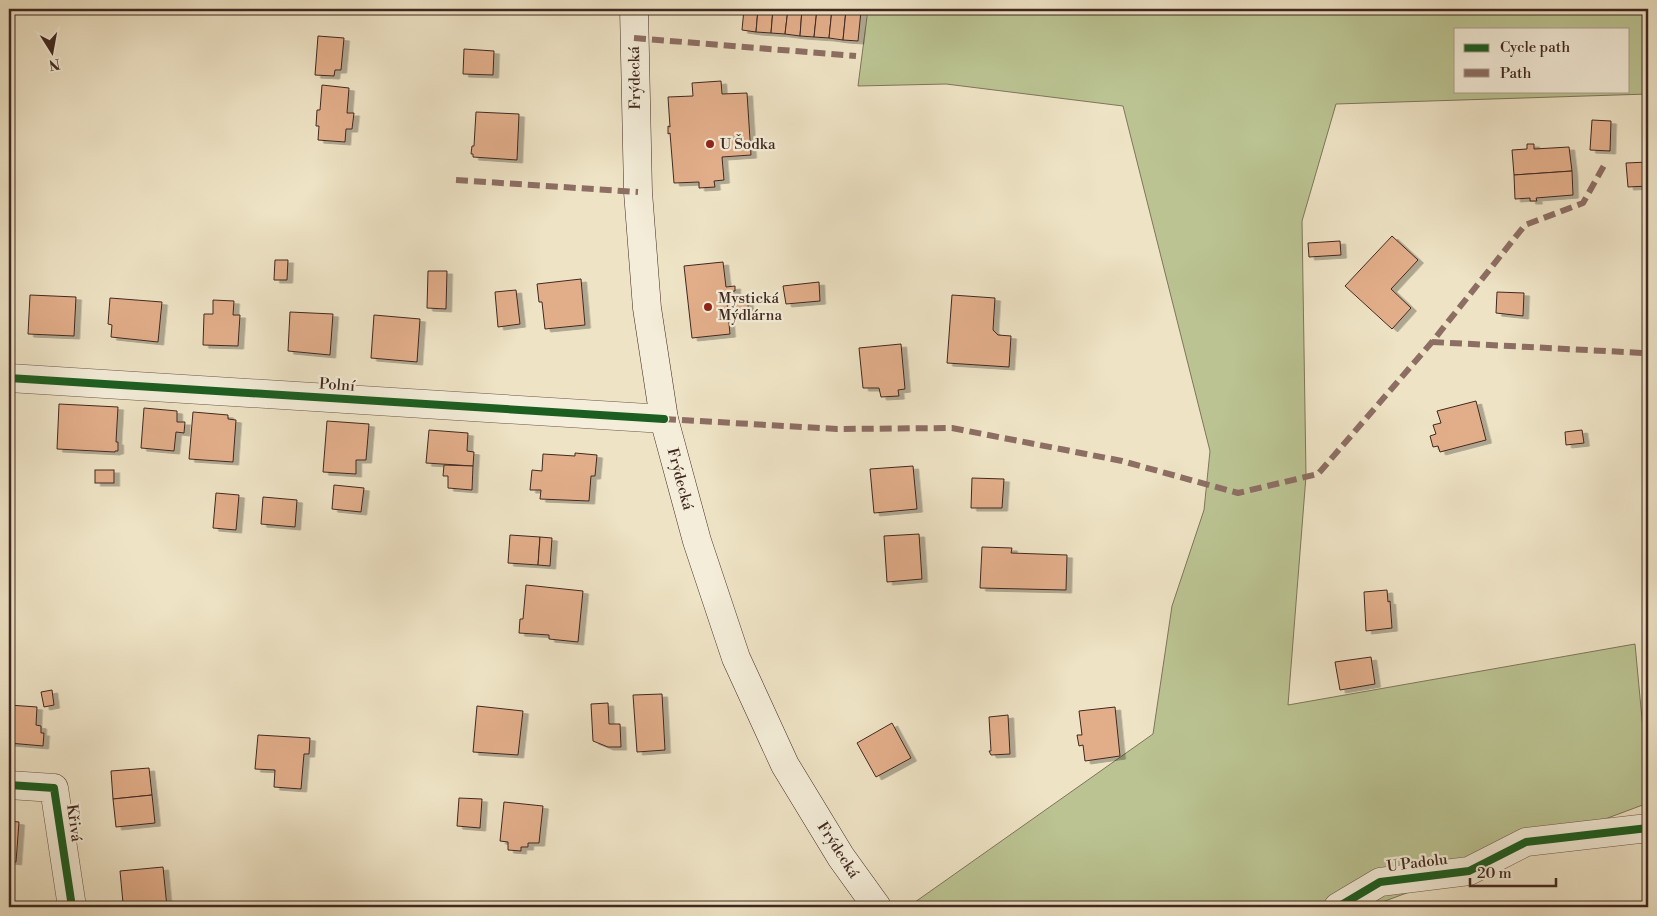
<svg xmlns="http://www.w3.org/2000/svg" width="1657" height="916" font-family="'Libre Bodoni',serif">
<style>
.green{fill:#bbc392;stroke:#7e7659;fill-rule:evenodd}
.building{fill:#e2ae8a;stroke:#402820;filter:url(#shadow)}
.lines{fill:none;stroke-linecap:round;stroke-linejoin:round}
.minor-casing{stroke:#6c5749;stroke-width:29}
.secondary-casing{stroke:#402820;stroke-width:29}
.minor{stroke:#f4edd9;stroke-width:28}
.secondary{stroke:#f4edd9;stroke-width:28}
.quiet{stroke:#8d6e63;stroke-width:6;stroke-dasharray:12 6;stroke-linecap:butt}
.cycleway-casing{stroke:#f4edd9;stroke-width:11}
.cycleway{stroke:#1b5e20;stroke-width:8}
.poi-dot{fill:#8f2418;stroke:#f4edd9;stroke-width:2}
.labels{text-anchor:middle;dominant-baseline:central;stroke-width:4.5;stroke-linejoin:round;paint-order:stroke}
.street-label{font-size:15px;fill:#402820;stroke:#f4edd9}
.poi-label{font-size:15px;fill:#402820;stroke:#f4edd9;text-anchor:start}
</style>
<defs>
<filter id="shadow"><feDropShadow dx="5.5" dy="3" stdDeviation="0" flood-color="#0004"/></filter>
</defs>
<rect width="100%" height="100%" fill="#eee3c5"/>
<filter id="stains"><feTurbulence type="fractalNoise" baseFrequency=".004" numOctaves="4"/><feColorMatrix values="0 0 0 0 .2 0 0 0 0 .09 0 0 0 0 .02 0 0 0 .5 -.17"/></filter>
<radialGradient id="worn" r=".72"><stop offset=".6" stop-color="#630" stop-opacity="0"/><stop offset="1" stop-color="#630" stop-opacity=".3"/></radialGradient>
<path class="green" d="M868,9h780v85l-312,10 -34,117 4,255 -18,229 347,-61 13,139v20l-279,104h-461l245,-173 19,-128 32,-96 6,-59 -87,-345 -177,-22 -88,2zM1456,29h172v62h-172z"/>
<g class="building">
<path d="M744,9h14l-2,23 -14,-2z"/>
<path d="M758,9h15l-2,24 -15,-1z"/>
<path d="M773,9h15l-3,25 -14,-1z"/>
<path d="M788,9h14l-2,27 -15,-2z"/>
<path d="M802,9h15l-3,28 -14,-1z"/>
<path d="M817,9h15l-3,29 -15,-1z"/>
<path d="M832,9l14,1 -3,30 -14,-2z"/>
<path d="M846,10l15,1 -3,30 -15,-1z"/>
<path d="M318,36l26,2 -3,32h-6l-1,6 -19,-1z"/>
<path d="M464,49l30,2 -1,24 -30,-1z"/>
<path d="M721,81l1,13 25,-1 4,62 -29,2 2,23 -10,1 1,6 -16,1v-6l-25,1 -4,-50 -2,1v-8l2,1 -2,-30 25,-1 -1,-13z"/>
<path d="M322,85l27,3 -2,25h7l-2,16h-6l-1,13 -27,-2 1,-14h-3l1,-16h3z"/>
<path d="M476,112l43,2 -2,46 -44,-3v-3h-2l1,-8h2z"/>
<path d="M1592,120l19,1 -1,30 -20,-1z"/>
<path d="M1527,144h7v5l35,-2 3,24 -58,4 -2,-25 15,-1z"/>
<path d="M1648,162v24l-20,1 -2,-24z"/>
<path d="M1572,171l1,24 -37,3 1,3h-7v-3l-15,1 -1,-24z"/>
<path d="M1392,236l26,24 -27,29 20,19 -19,21 -47,-43z"/>
<path d="M1340,241l1,14 -32,2 -1,-14z"/>
<path d="M275,260h13l-1,20h-13z"/>
<path d="M723,262l3,25 9,-1v5l-9,1 4,42 -38,4 -8,-72z"/>
<path d="M428,271h19l-1,38 -19,-1z"/>
<path d="M581,279l4,46 -40,4 -3,-27h-3l-2,-18z"/>
<path d="M819,282l1,19 -34,3 -3,-18z"/>
<path d="M516,290l4,34 -22,3 -3,-35z"/>
<path d="M1497,292l27,1 -1,23 -27,-3z"/>
<path d="M30,295l46,2 -2,39 -46,-2z"/>
<path d="M952,295l43,3 -2,32 5,5 13,1 -2,31 -62,-4z"/>
<path d="M747,296l2,18 -21,3 -1,-19z"/>
<path d="M110,298l52,4 -4,40 -47,-5 1,-12 -4,-1z"/>
<path d="M213,300l21,1 -1,14h7l-2,31 -35,-1 1,-31h9z"/>
<path d="M290,312l43,2 -3,41 -42,-4z"/>
<path d="M374,315l46,4 -3,43 -46,-4z"/>
<path d="M901,344l4,45 -7,1 1,6 -18,1 -2,-9h-16l-4,-40z"/>
<path d="M1476,401l10,39 -46,12 -2,-6 -5,1 -3,-11 6,-2 -3,-9 8,-2 -4,-12z"/>
<path d="M59,404l59,3 -2,35h2v9h-3v1l-58,-3z"/>
<path d="M144,408l33,3v11h8l-1,11 -8,-1 -2,19 -33,-3z"/>
<path d="M193,412l35,3v4l8,1 -3,42 -44,-3z"/>
<path d="M327,421l42,3 -3,36h-10v14l-33,-2z"/>
<path d="M429,430l39,3 -1,18 7,1 -1,14 -47,-3z"/>
<path d="M1582,430l2,13 -18,2 -1,-13z"/>
<path d="M575,453l22,2 -2,21h-4l-2,25 -49,-2 1,-9h-11l2,-20 10,1 1,-17 32,2z"/>
<path d="M444,465l29,1 -1,24 -24,-2v-12h-5z"/>
<path d="M913,466l4,43 -43,4 -4,-44z"/>
<rect x="95" y="470" width="19" height="13"/>
<path d="M972,478l32,1 -2,29h-31z"/>
<path d="M334,485l30,3 -3,24 -29,-3z"/>
<path d="M216,493l23,2 -3,35 -23,-2z"/>
<path d="M263,497l34,3 -2,27 -34,-3z"/>
<path d="M919,534l3,45 -35,3 -3,-46z"/>
<path d="M510,535l30,2 -2,28 -30,-2z"/>
<path d="M540,537l12,1 -2,28 -12,-1z"/>
<path d="M982,547l30,1 -1,5 56,2 -1,35 -86,-2z"/>
<path d="M526,585l57,6 -5,51 -29,-3v-4l-30,-2 1,-14h3z"/>
<path d="M1387,590l1,12 2,-1 2,27 -26,3 -2,-39z"/>
<path d="M1371,657l4,27 -35,6 -5,-28z"/>
<path d="M52,690l2,15 -10,2 -3,-15z"/>
<path d="M662,694l3,56 -28,2 -4,-57z"/>
<path d="M608,703l1,21h11l1,23h-13l-15,-6 -2,-37z"/>
<path d="M9,705l28,2 -1,18 5,1v7h3l-1,13 -34,-3z"/>
<path d="M477,706l46,5 -5,44 -45,-3z"/>
<path d="M1115,707l5,49 -35,5 -2,-16 -4,1 -2,-11h5l-3,-24z"/>
<path d="M1008,715l2,39 -19,1 -2,-4h2l-2,-34z"/>
<path d="M892,723l19,35 -35,19 -19,-34z"/>
<path d="M258,735l52,3 -1,16h-5l-3,35 -27,-2 1,-17 -20,-1z"/>
<path d="M149,768l3,27 -39,4 -2,-28z"/>
<path d="M152,795l3,28 -39,4 -3,-28z"/>
<path d="M459,798l23,1 -2,29 -23,-2z"/>
<path d="M504,802l39,4 -4,37h-11v4h-7v4l-13,-1v-8l-8,-1z"/>
<path d="M9,821l10,1 -3,40 -7,-1z"/>
<path d="M163,867l4,40h-46l-1,-4h3l-3,-32z"/>
</g>
<g class="lines">
<g class="minor-casing">
<g id="minor">
<path d="M9,378l655,41"/>
<path d="M9,785l45,3 18,119"/>
<path d="M1338,907l42,-25 89,-11 57,-29 122,-14"/>
</g>
</g>
<g class="secondary-casing">
<path id="secondary" d="M634,9l4,183 9,116 17,111 33,122 39,117 49,107 56,92 36,50"/>
</g>
<use href="#minor" class="minor"/>
<use href="#secondary" class="secondary"/>
<g class="quiet">
<path d="M634,38l222,18"/>
<path d="M456,180l182,12"/>
<path d="M1432,342l212,11 4,7"/>
<path d="M664,419l173,10 115,-1 170,33 116,32 80,-19 114,-132 93,-117 58,-22 23,-41"/>
</g>
<g class="cycleway-casing">
<g id="cycleway">
<path d="M9,378l655,41"/>
<path d="M9,785l45,3 18,119"/>
<path d="M1338,907l42,-25 89,-11 57,-29 122,-14"/>
</g>
</g>
<use href="#cycleway" class="cycleway"/>
</g>
<g class="poi-dot">
<circle cx="710" cy="144" r="5"/>
<circle cx="708" cy="307" r="5"/>
</g>
<g class="labels">
<g class="street-label">
<text transform="translate(635 78) rotate(-91)">Frýdecká</text>
<text transform="translate(337 385) rotate(4)">Polní</text>
<text transform="translate(680 479) rotate(75)">Frýdecká</text>
<text transform="translate(74 823) rotate(82)">Křivá</text>
<text transform="translate(838 850) rotate(57)">Frýdecká</text>
<text transform="translate(1417 863) rotate(-7)">U Padolu</text>
</g>
<g class="poi-label">
<text x="720" y="144">U Šodka</text>
<text x="718" y="298">Mystická<tspan x="718" dy="17">Mýdlárna</tspan></text>
</g>
</g>
<rect width="1657" height="916" fill="none" stroke="#eee3c5" stroke-width="30"/>
<rect x="10" y="10" width="1637" height="896" fill="none" stroke="#402820" stroke-width="2.5"/>
<rect x="15" y="15" width="1627" height="886" fill="none" stroke="#402820"/>
<rect x="1454" y="28" width="175" height="65" fill="#f4edd9" stroke="#ac9e8f"/>
<rect x="1464" y="44" width="25" height="8" fill="#1b5e20" stroke="#ac9e8f"/>
<text x="1500" y="52" font-size="15" fill="#402820">Cycle path</text>
<rect x="1464" y="69" width="25" height="8" fill="#8d6e63" stroke="#ac9e8f"/>
<text x="1500" y="78" font-size="15" fill="#402820">Path</text>
<g transform="translate(52 52) rotate(169)" stroke="#f4edd9" stroke-width="4" paint-order="stroke">
<path d="M0-4L9 19L0 12L-9 19Z" fill="#402820"/>
<text y="-8" font-size="14" font-weight="bold" text-anchor="middle" fill="#402820">N</text>
</g>
<path d="M1470 878v8h86v-8" fill="none" stroke="#402820" stroke-width="2.5"/>
<text x="1477" y="878" font-size="15" fill="#402820" stroke="#f4edd9" stroke-width="4" paint-order="stroke">20 m</text>
<rect width="100%" height="100%" filter="url(#stains)"/>
<rect width="100%" height="100%" fill="url(#worn)"/>
</svg>
